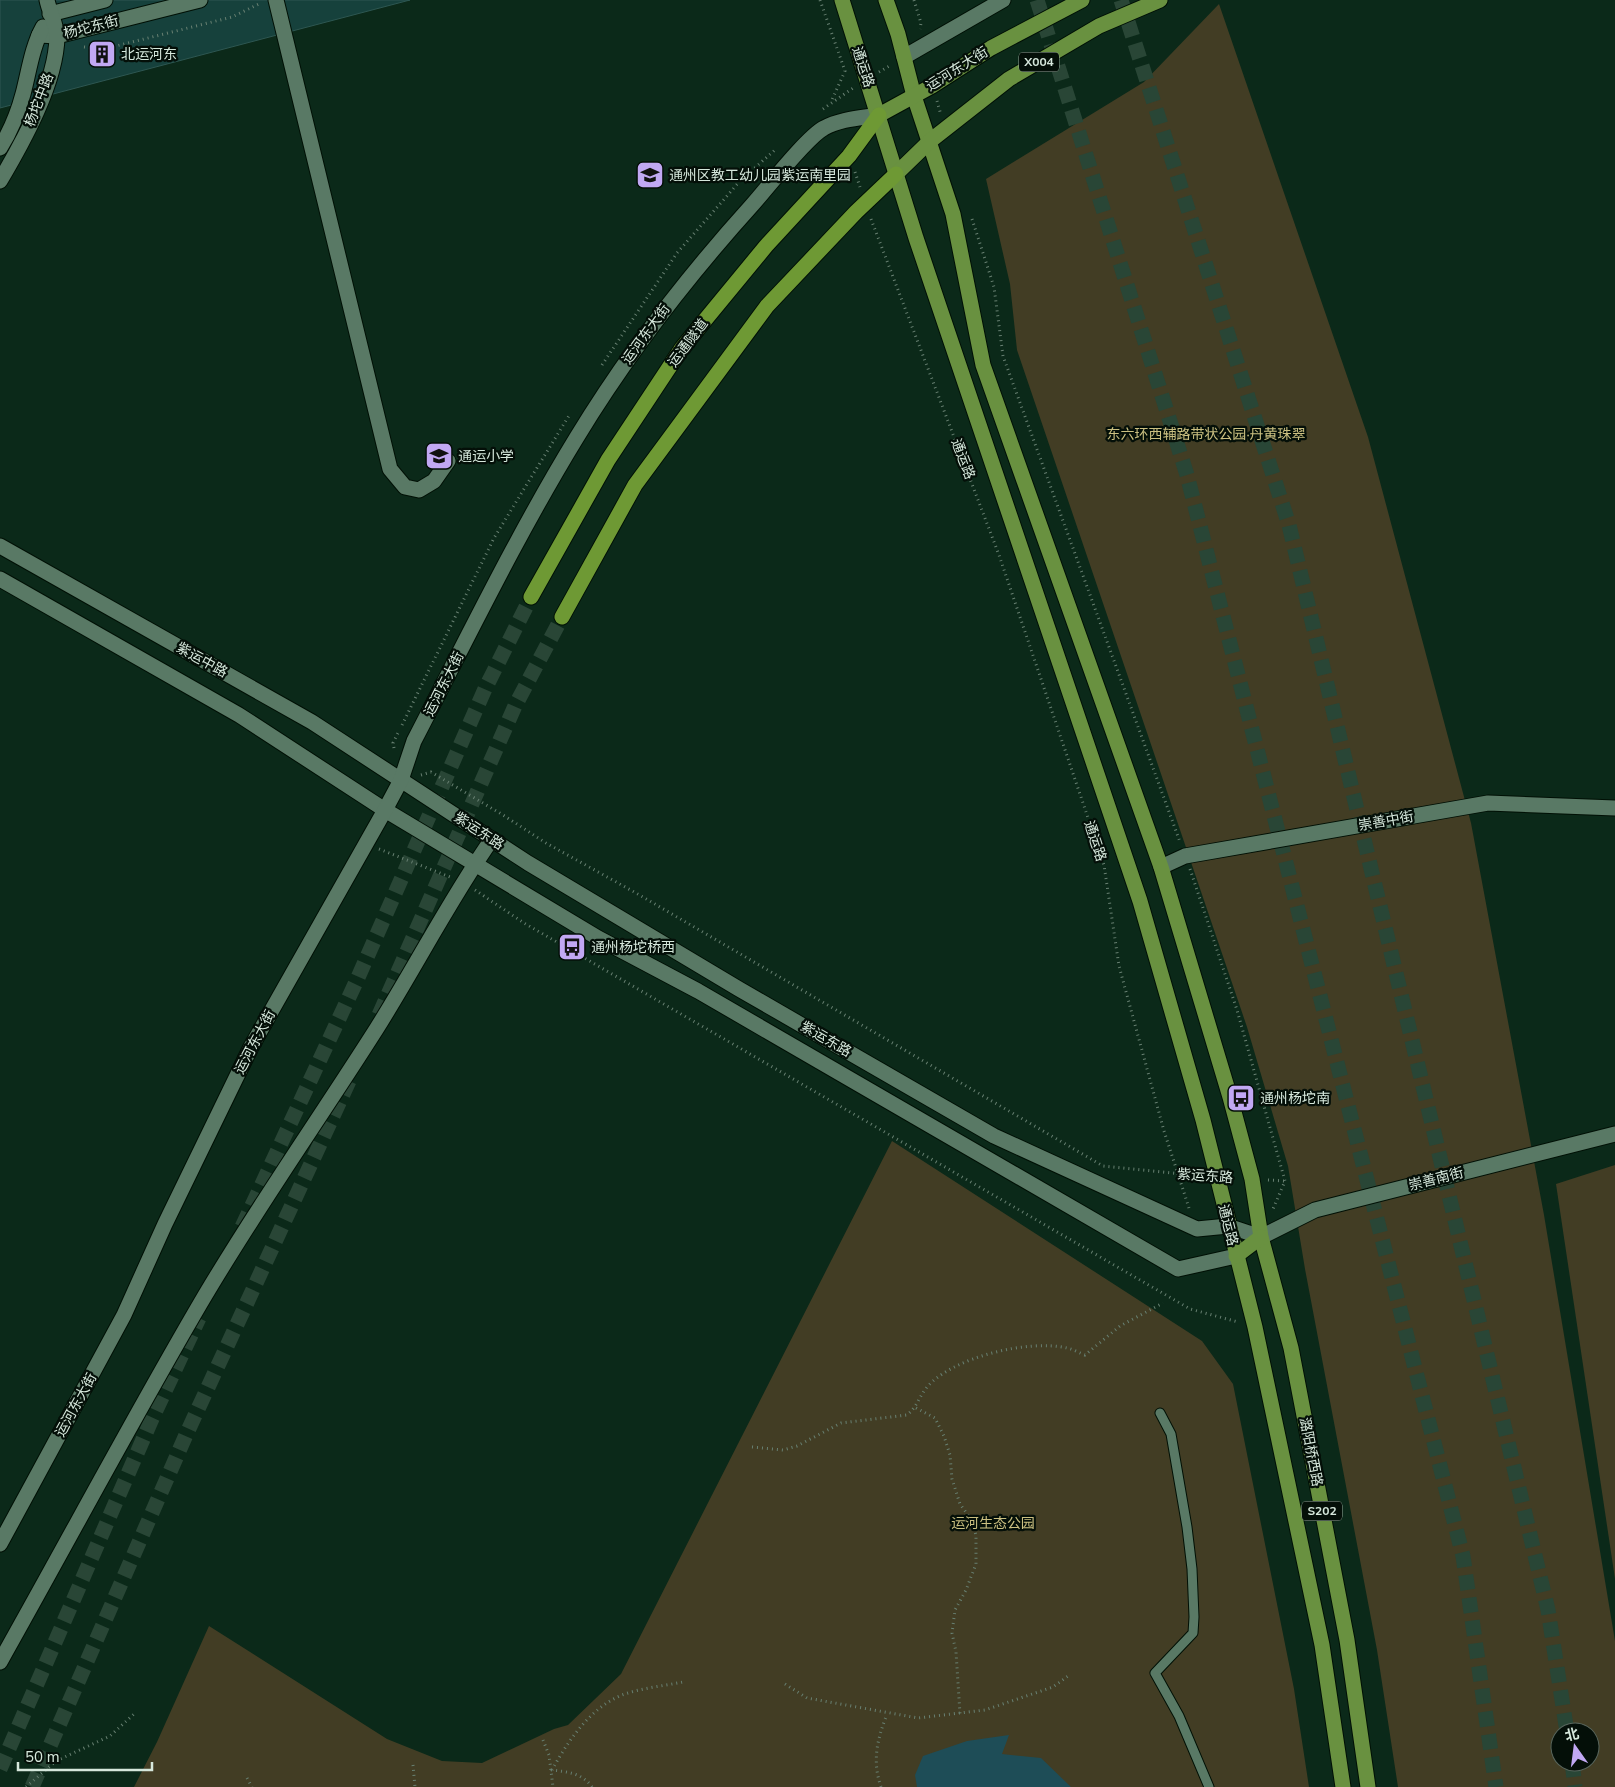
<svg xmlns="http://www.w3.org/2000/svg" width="1615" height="1787" font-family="'Nunito Sans','Noto Sans SC',sans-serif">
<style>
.green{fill:#423d24;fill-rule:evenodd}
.water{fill:#1e4d57}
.building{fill:#16413c;stroke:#2e5752}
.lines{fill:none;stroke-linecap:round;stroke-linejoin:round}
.trunk-tunnel{stroke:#294636;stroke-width:15;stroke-dasharray:15 8;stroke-linecap:butt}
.motorway-tunnel{stroke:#294636;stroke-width:15;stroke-dasharray:15 8;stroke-linecap:butt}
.service-casing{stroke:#001005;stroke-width:11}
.minor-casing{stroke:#001005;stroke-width:17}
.tertiary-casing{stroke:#001005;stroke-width:17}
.secondary-casing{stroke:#001005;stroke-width:17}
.primary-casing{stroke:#001005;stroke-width:17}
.trunk-casing{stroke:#001005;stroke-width:17}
.path{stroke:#688072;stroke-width:3;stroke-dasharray:1 4;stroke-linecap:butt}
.service{stroke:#597965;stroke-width:9}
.minor{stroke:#597965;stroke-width:15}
.tertiary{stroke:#597965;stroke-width:15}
.secondary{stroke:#597965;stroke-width:15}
.primary{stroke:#699140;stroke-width:15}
.trunk{stroke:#6e9934;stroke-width:15}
.labels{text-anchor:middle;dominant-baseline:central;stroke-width:4.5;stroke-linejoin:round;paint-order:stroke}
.shield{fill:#040f08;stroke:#97a79c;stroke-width:1}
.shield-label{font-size:12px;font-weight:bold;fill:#d6e8dc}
.street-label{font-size:14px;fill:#d6e8dc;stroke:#040f08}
.poi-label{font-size:14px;fill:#d6e8dc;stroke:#040f08;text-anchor:start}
.park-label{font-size:14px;fill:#cbc081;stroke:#040f08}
</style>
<rect width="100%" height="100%" fill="#0b2919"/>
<g class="green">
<path d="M1219,4l149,433 103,386 73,392 71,426v146h-217l-21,-137 -72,-381 -17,-103 -41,-139 -230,-677 -7,-66 -24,-105 158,-97zM1560,1732h30v30h-30z"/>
<path d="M892,1141l310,200 31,43 61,305 15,98h-1175l23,-45 52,-116 178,113 55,22 40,2 72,-34 14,-4 53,-51z"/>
<path d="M1615,1165v414l-59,-395z"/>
</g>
<path class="water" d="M1009,1735l-7,19 39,4 30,29h-154l-2,-12 8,-19 44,-15z"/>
<path class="building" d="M0,0h410l-410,108z"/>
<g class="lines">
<g class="trunk-tunnel">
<path d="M379,1015l136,-309 47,-89"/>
<path d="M242,1227l114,-245 129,-293 46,-92"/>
<path d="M0,1769l151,-348 48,-103"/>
<path d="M32,1787l154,-352 164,-356"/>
</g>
<g class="motorway-tunnel">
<path d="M1037,0l150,475 276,1081 33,231"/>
<path d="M1121,0l168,525 259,1085 19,122"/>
<path d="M1572,1762l3,25"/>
</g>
<g class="service-casing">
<path id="service" d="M1160,1413l11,21 16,93 5,42 2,48 -1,16 -38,40 24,43 30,71"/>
</g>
<g class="minor-casing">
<path id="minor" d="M276,0l114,469 15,18 14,3 15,-9 14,-20"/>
</g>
<g class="tertiary-casing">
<g id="tertiary">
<path d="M50,14l55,-14"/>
<path d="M39,35l18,1 143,-36"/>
<path d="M904,57l99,-57"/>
<path d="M0,148c10,-16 18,-35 23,-54 6,-23 9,-47 20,-67"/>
<path d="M0,181c23,-39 56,-98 57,-144 0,-11 -8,-26 -10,-37"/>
<path d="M1161,867l24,-11 303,-53 127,5"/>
<path d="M1261,1237l54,-27 300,-76"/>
</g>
</g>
<g class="secondary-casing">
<g id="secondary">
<path d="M0,546l312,176 216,141 211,126 255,147 203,93 31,-3 33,11"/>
<path d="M0,579l239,136 146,95 213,128 100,53 480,278 58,-13"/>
<path d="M0,1544l124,-229 41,-91 86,-177 134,-237 16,-30 13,-39c53,-102 103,-206 163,-304 51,-84 111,-161 176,-233 15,-17 54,-67 71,-76 16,-9 37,-10 55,-13"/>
<path d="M0,1662c67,-119 131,-240 200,-358 55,-94 118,-183 177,-276 39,-62 73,-129 115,-189"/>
</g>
</g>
<g class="primary-casing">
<g id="primary">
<path d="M842,0l74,238 224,663 63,219 52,207 67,318 21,142"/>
<path d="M886,0l12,34 16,62 39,118 30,151 178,502 69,230 22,82 9,58 30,111 56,292 21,147"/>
<path d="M879,115l53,-29 59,-38 91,-48"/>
<path d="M896,174l34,-33 79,-62 90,-53 61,-26"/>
<path d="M1236,1256l25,-19"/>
</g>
</g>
<g class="trunk-casing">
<g id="trunk">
<path d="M531,597l77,-137 74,-112 84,-102 83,-90 30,-41"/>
<path d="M562,617l73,-132 132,-179 89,-94 40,-38"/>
</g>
</g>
<g class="path">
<path d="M820,0l25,71 -14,31"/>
<path d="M914,0l7,23 -1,6"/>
<path d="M84,47l20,2 128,-32 29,-14"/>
<path d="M879,72l12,-7"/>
<path d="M937,101l4,14"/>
<path d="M823,109l30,-21"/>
<path d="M855,172l5,15"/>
<path d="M871,219l128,336 105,310 15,101 45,165 25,77"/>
<path d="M972,219l22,68 9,69 177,486"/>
<path d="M602,365l75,-112 63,-72 36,-32"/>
<path d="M402,725l92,-187 76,-124"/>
<path d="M394,748l-1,-5 5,-10"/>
<path d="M421,775l10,-3 72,43 43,28 90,50 467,273 99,10"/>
<path d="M379,849l71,28"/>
<path d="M1190,869l47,141 48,171 -12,28"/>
<path d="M475,890l49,33 666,386 48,13"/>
<path d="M1268,1180l17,1"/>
<path d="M916,1408l19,10 9,18 6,19 2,24 8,25 11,15 5,16v29l-10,26 -11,20 -3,23 4,19 4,62"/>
<path d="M752,1447l31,3 14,-4 44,-23 66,-8c10,-8 12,-18 20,-28 26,-30 102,-48 140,-39 6,1 12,5 18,7l35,-29 43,-23"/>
<path d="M785,1684l22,14 111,20 67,-8 68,-23 15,-11"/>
<path d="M543,1740l6,15 4,32"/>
<path d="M413,1765l2,22"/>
<path d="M247,1778l5,9"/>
<path d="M26,1787l30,-26 54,-25 24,-22"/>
<path d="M592,1787c-10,-14 -24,-15 -40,-17 16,-29 38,-62 70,-75 19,-7 41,-9 61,-13"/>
<path d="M881,1787c-9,-26 -4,-47 6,-73"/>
</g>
<use href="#service" class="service"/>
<use href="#minor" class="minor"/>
<use href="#tertiary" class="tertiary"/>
<use href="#secondary" class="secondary"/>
<use href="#primary" class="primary"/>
<use href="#trunk" class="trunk"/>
</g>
<defs>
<g id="building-square" transform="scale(1.4375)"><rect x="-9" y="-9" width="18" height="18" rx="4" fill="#c1a8f3" stroke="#040f08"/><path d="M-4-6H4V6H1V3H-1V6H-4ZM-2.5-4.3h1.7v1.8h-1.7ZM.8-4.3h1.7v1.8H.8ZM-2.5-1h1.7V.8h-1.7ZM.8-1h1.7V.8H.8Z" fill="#111"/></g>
<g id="school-square" transform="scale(1.4375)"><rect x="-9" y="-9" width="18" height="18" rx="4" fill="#c1a8f3" stroke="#040f08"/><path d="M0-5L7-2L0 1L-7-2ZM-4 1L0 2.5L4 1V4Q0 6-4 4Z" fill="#111"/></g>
<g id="bus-square" transform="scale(1.4375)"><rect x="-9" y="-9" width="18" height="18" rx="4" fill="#c1a8f3" stroke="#040f08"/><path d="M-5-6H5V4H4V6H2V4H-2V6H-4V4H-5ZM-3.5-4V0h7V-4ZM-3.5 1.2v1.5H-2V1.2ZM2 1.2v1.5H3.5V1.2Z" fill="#111"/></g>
</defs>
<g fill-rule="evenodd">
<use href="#building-square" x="102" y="54"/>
<use href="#school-square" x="650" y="175"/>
<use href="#school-square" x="439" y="456"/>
<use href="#bus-square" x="572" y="947"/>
<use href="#bus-square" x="1241" y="1098"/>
</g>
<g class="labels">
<g class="shield">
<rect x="1019" y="52.5" width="40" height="19" rx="4"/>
<rect x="1302" y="1501.5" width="40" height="19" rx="4"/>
</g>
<g class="shield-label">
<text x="1039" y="62">X004</text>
<text x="1322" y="1511">S202</text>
</g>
<g class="street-label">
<text transform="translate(91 27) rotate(-14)">杨坨东街</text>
<text transform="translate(863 67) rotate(72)">通运路</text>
<text transform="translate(957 69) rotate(-32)">运河东大街</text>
<text transform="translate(39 100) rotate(-69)">杨坨中路</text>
<text transform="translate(646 334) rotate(-54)">运河东大街</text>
<text transform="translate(688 343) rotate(-53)">运通隧道</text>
<text transform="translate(963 459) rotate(69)">通运路</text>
<text transform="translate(202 660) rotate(29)">紫运中路</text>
<text transform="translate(444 684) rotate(-63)">运河东大街</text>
<text transform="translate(1386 821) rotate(-10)">崇善中街</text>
<text transform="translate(479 831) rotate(33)">紫运东路</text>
<text transform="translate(1095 841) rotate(72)">通运路</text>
<text transform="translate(826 1039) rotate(30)">紫运东路</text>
<text transform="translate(255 1042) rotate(-62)">运河东大街</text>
<text transform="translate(1205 1176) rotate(4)">紫运东路</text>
<text transform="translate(1436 1179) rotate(-14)">崇善南街</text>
<text transform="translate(1228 1225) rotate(76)">通运路</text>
<text transform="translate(76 1405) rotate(-61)">运河东大街</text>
<text transform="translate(1311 1452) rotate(79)">潞阳桥西路</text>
</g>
<g class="poi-label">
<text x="121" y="54">北运河东</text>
<text x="669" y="175">通州区教工幼儿园紫运南里园</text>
<text x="458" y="456">通运小学</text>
<text x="591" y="947">通州杨坨桥西</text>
<text x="1260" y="1098">通州杨坨南</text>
</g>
<g class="park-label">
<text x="1206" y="434">东六环西辅路带状公园·丹黄珠翠</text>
<text x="993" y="1523">运河生态公园</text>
</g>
</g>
<g transform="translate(1575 1747) rotate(346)"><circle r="24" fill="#040f08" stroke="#58665d"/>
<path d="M0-4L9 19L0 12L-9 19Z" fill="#c1a8f3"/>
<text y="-8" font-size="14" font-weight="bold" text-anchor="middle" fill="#d6e8dc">北</text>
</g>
<path d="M18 1762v8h134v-8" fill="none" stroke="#d6e8dc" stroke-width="2.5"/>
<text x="25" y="1762" font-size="15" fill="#d6e8dc" stroke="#040f08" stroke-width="4" paint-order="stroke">50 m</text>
</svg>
